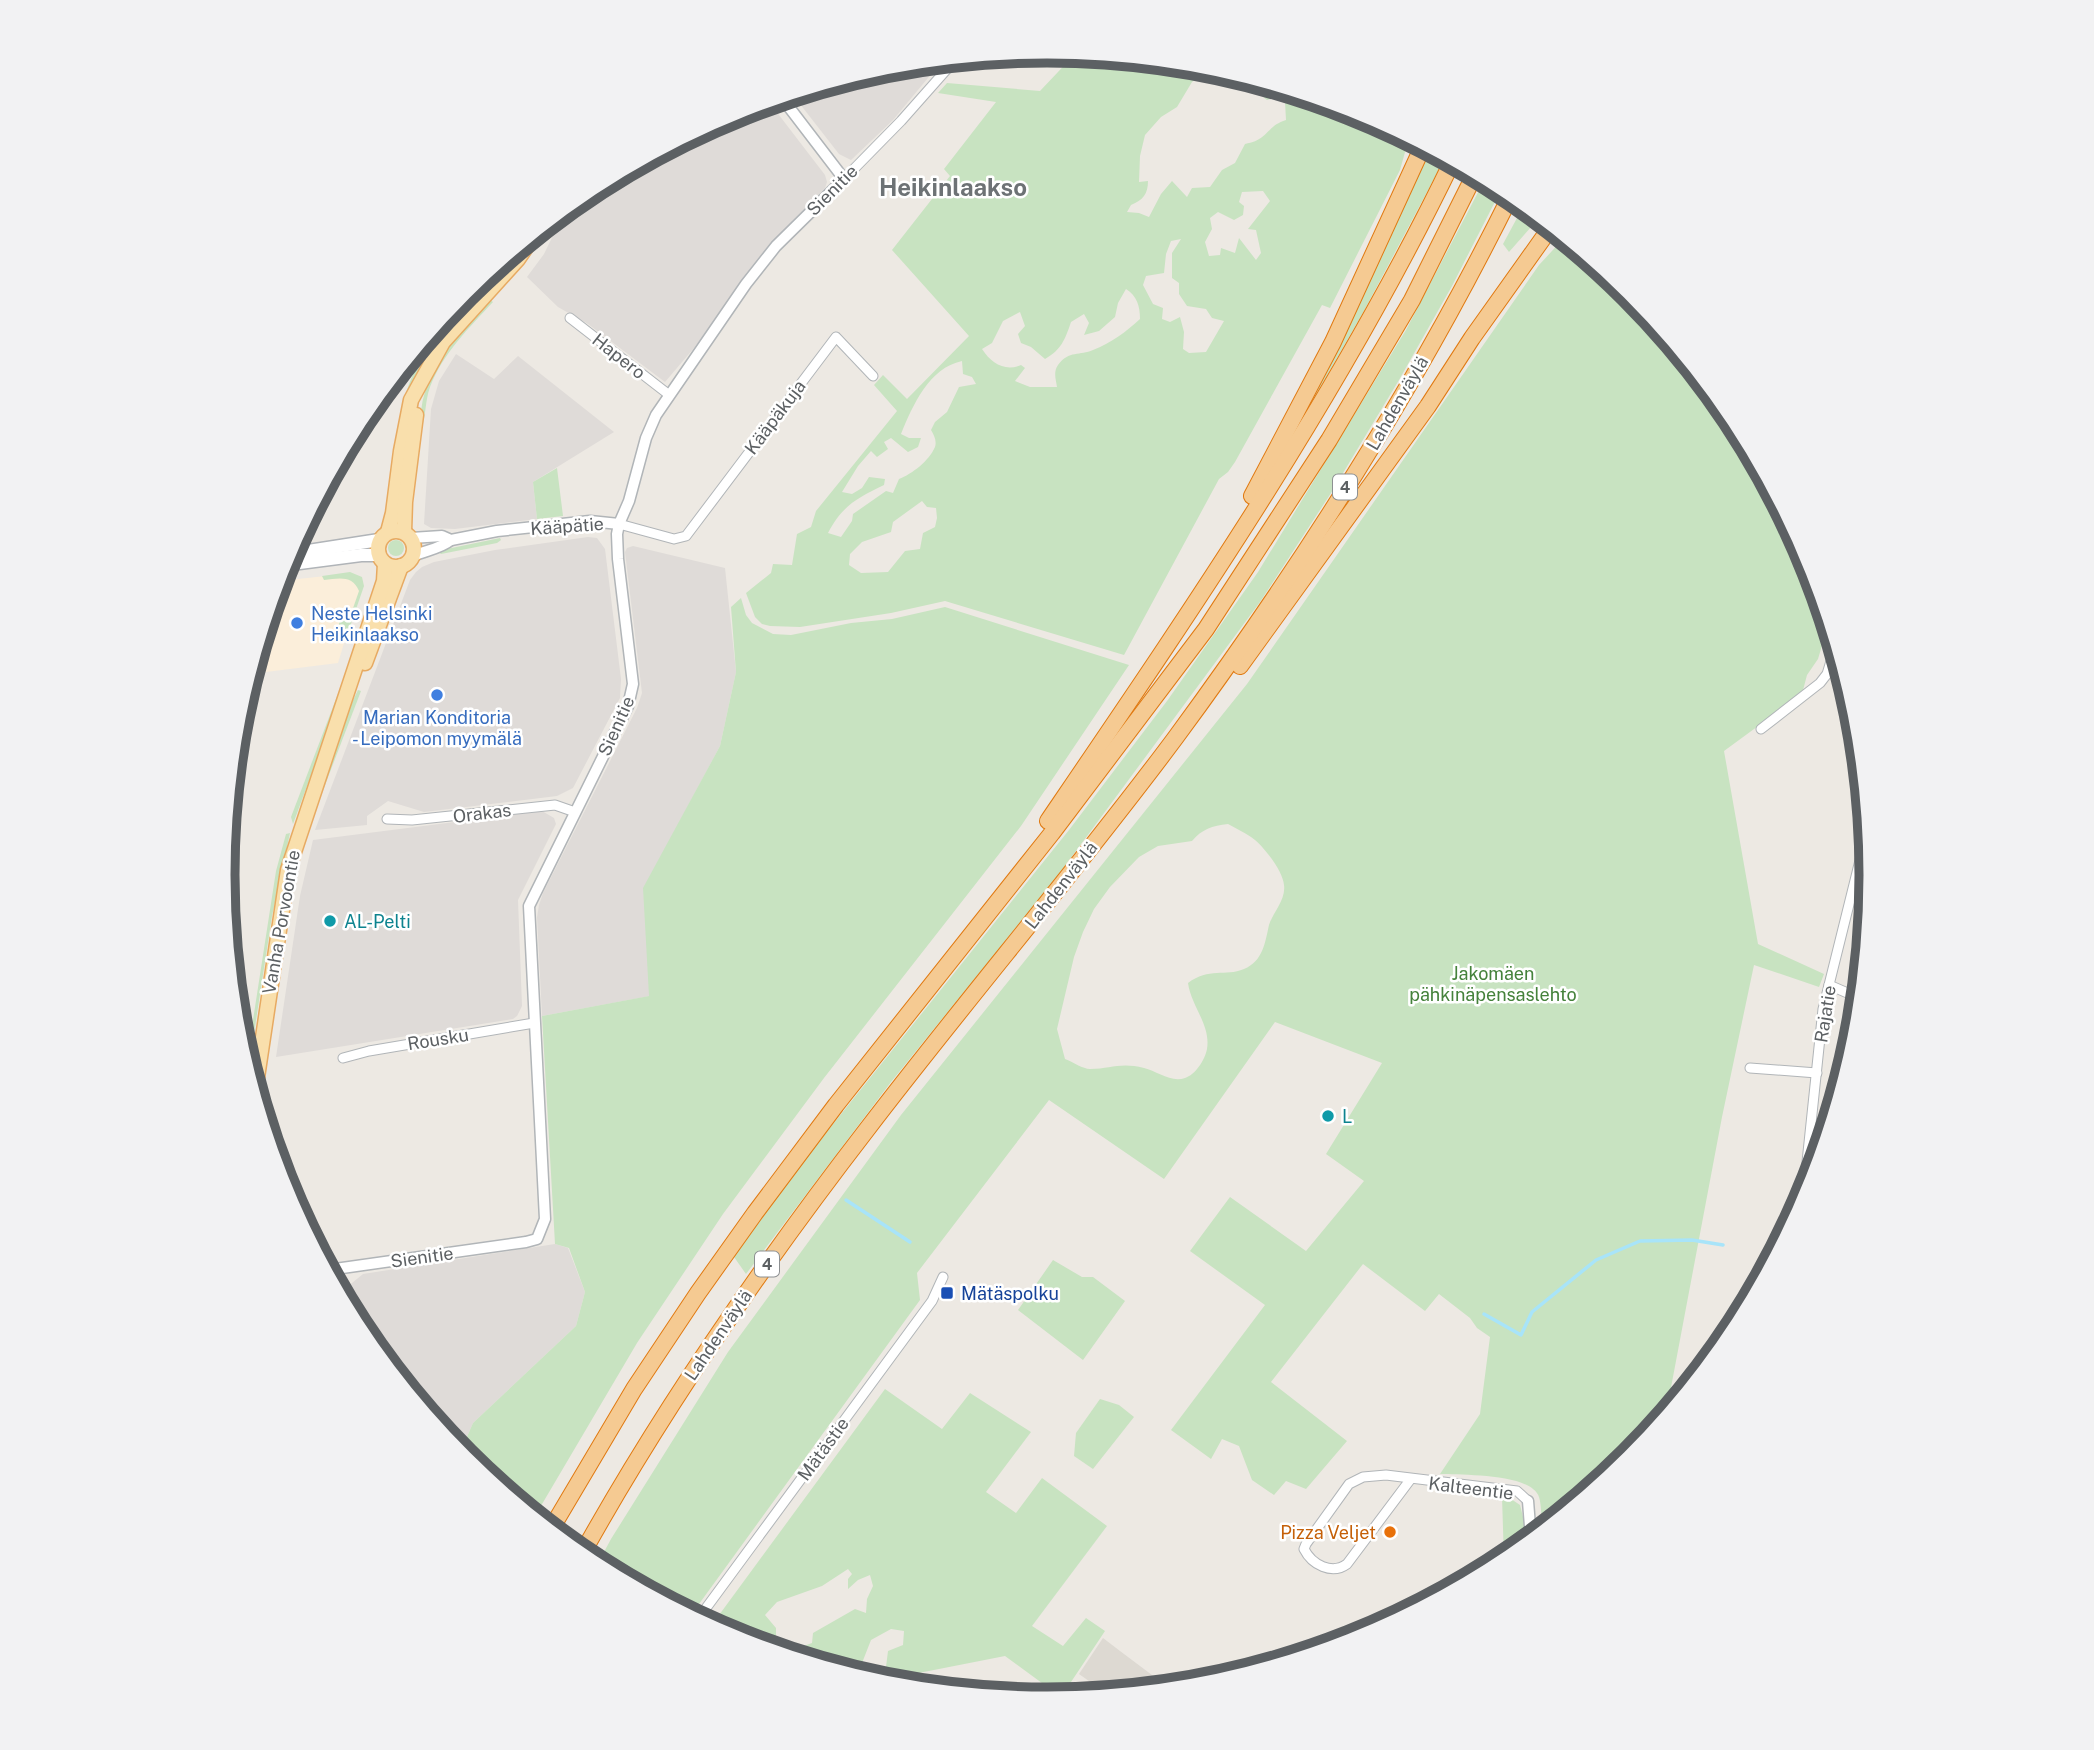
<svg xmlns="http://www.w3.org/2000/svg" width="2094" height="1750" font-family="'Public Sans',sans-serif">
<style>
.commercial{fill:#fbeeda}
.industrial{fill:#dfdbd8}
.education{fill:#ddd9d2}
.green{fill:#c8e3c1;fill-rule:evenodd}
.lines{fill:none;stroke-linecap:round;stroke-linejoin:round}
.stream{stroke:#a8e4f9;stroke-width:3.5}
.minor-casing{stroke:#b1b5b8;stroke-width:11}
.tertiary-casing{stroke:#b1b5b8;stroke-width:13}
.secondary-casing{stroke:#b0b4b8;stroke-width:15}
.primary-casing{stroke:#e7aa62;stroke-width:17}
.motorway-casing{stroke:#e07910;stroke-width:18}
.minor{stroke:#fff;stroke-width:9}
.tertiary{stroke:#fff;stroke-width:10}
.secondary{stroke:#fff;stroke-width:12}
.primary{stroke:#f9dfac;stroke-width:14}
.motorway{stroke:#f5ca92;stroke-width:16}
.shop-dot{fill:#3f7fe0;stroke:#fff;stroke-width:2.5}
.culture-dot{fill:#0f9aa8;stroke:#fff;stroke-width:2.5}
.transit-dot{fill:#1a4fb4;stroke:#fff;stroke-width:2.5}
.food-dot{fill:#e8710a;stroke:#fff;stroke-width:2.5}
.labels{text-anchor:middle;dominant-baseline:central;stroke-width:5;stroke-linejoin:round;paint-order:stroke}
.shield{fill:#fff;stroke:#8d9092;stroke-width:2}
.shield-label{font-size:16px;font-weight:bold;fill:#5c6063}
.street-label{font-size:18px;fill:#5c6063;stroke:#fff}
.shop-label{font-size:18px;fill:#366cbe;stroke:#fff;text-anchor:start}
.culture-label{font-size:18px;fill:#0d838f;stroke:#fff;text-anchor:start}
.park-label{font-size:18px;fill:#45823b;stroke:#fff}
.transit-label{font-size:18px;fill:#164399;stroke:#fff;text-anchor:start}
.food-label{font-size:18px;fill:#c56008;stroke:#fff;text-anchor:end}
.district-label{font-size:24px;font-weight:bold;fill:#6d7275;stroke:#fff}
.rim{fill:none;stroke:#5c6063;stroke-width:9}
</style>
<rect width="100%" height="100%" fill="#ede9e3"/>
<path class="commercial" d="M345,574l10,2 6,12 -23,75 -72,9 13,-91z"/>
<g class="industrial">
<path d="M942,61l-49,59 -42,40 -12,-6 -46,-59 94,-28z"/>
<path d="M769,102l56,73 2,7 -2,6 -54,55 -77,105 -29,34 -77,-58 -30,-17 -31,-30 17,-23 22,-45 23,-20 143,-76z"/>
<path d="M456,354l38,25 24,-23 96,76 -81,50 4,37 -82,10 -24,-1 -7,-4 7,-115 8,-28z"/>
<path d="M588,537l9,1 8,11 16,130 -1,19 -47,90 -16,8 -133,16 -36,-11 -21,15v9l-52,5 95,-250 6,-8 6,-5 12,-5 61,-12z"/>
<path d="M633,546l92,22 11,104 -16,74 -76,142 6,108 -108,20 -5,-99 2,-12 4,-12 94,-185 5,-15 -17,-141 2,-4z"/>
<path d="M542,811l12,7 2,6 -38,76 4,106 -5,10 -4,3 -237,38 24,-161 13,-56z"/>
<path d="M555,1244l13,4 17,44 -9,34 -103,97 -13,30 -99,-120 -20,-41 22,-18z"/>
</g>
<path class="education" d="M1103,1638l17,13 48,36 -62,6 -27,-19z"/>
<g class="green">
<path d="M1075,54l136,13 -19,15 -15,25 -16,10 -16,18 -5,21 -1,26 9,-1c0,13 -5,19 -17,24l-4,7 12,1 10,4 12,-23 11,-13 15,16 5,-9 18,-1 12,-17 13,-7 10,-19c24,-4 21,-18 41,-24l-1,-18 -8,-5 -10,3 -10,-8 2,-10 104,32 46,24 -9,32 -70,138 -8,-3 -87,157 -7,10 -9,7 -95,176 -179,-54 -54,12 -91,14 -30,-1 -8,-2 -7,-7 -9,-24 25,-20 2,-9 19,1 5,-31 14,-7 5,-16 81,-100 -23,-26 9,-10 24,24 62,-63 -77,-86 58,-74 -6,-7 52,-67 -58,-9 9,-10 93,8zM1263,191l7,10 -22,28 8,1 5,23 -5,7 -17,-22 -4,15 -14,-5 -1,7 -11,1 -4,-14 7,-13 -2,-11 8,-6 16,8 9,-5 1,-9 -5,-4 3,-10zM1181,239l-9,14v25l7,5v11l8,12 19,3 6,9 12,3 -18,31 -17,1 -6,-4 1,-17 -4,-15 -10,5 -8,-3 1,-11 -10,-4 -10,-19 3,-9 18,-3 2,-19 5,-13zM1126,289c11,7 14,17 14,30 -14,13 -29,24 -47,31 -13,6 -24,0 -35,15 -5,7 -2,15 -1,22h-27l-15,-6 10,-13 -4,-3c-16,7 -30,-2 -39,-16l10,-6 11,-22 17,-9 5,14 -7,8 3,9 10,4 14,12c16,-9 20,-19 26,-37l13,-8 5,9 -5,12 15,-4 16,-14 3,-14zM962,361l1,13 9,3 4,7 -17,3 -12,25 -12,10 -4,8c3,5 6,11 4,17 -6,14 -23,27 -36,32l-6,14 -7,-2 -33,23 -1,7 -11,16 -13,-4c14,-27 29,-35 56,-48l1,-6 -16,-2 -7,11 -10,6 -10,-2 16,-26 13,-15 6,6 11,-8 -4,-7 7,-4 17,14 10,-5 3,-9h-12l-8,-4c12,-29 28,-66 61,-73zM922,501l5,6 9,1 1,10 -2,9 -12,6 -3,16 -15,2 -17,21 -27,1 -12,-8 1,-11 12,-12 29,-10 2,-10z"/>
<path d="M1426,148l19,10 -81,153 -69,120z"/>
<path d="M1485,179l17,9 -50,98 -53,94 -68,113 -71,109 -201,272 -168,208 -145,192 -12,-17 63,-88 272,-339 98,-129 91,-129 148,-242z"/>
<path d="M1524,205l15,13 -30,34 -6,-8z"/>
<path d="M1564,238l66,54 103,125 76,143 19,65 -10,34 -11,16 -5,19 -78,57 34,193 66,30 -5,13 -65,-22 -32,152 -56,297 -36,44 -88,72c-1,-10 0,-23 -3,-33 -8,-24 -78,-22 -99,-23l40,-60 10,-77 -13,-9 -7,-10 -31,-24 -14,17 -62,-47 -92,118 76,59 -41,48 -20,-8 -12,14 -22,-15 -13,-34 -17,-7 -11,20 -40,-29 94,-125 -75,-54 40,-54 76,54 58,-70 -38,-27 56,-91 -107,-41 -111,157 -115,-79 -132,173 3,27 -229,315 -94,-50 14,-26 117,-187 173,-237 346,-431 292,-419zM1228,824c7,4 16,8 23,13 12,8 32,34 33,48 2,15 -11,27 -15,40 -4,18 -6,36 -25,44 -19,8 -35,-2 -56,14 3,23 23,42 19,66 -2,11 -12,26 -22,29 -14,5 -28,-7 -41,-10 -24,-6 -33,1 -54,1 -7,0 -17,-7 -25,-10l-8,-30 17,-72 9,-25 11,-23 16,-22 29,-30 19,-11 34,-5c10,-12 20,-15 36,-17z"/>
<path d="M517,249c-34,42 -79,80 -102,130l-27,127c6,-45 7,-96 28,-138 13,-26 33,-47 52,-69 16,-17 31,-35 49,-50z"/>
<path d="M490,300l3,2c-24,26 -50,51 -63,85 -5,14 -4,30 -9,43 -5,-54 36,-94 69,-130z"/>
<path d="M557,468l6,48 -26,3 -4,-37z"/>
<path d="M500,538l1,2 -4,3 -56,11 -4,-3z"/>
<circle cx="396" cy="548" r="8"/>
<path d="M350,572l12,5 2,9 -19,55 -4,-2 -2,-16 5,-12h8l7,-20c-6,-16 -20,-13 -35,-11l-2,-4z"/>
<path d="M741,598l5,17 6,8 21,11 18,1 60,-12 41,-4 53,-12 184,58 -108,161 -197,252 -101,136 -86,129 -102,173 -75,-63 13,-30 103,-97 9,-34 -16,-44 -14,-4 -13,-228 107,-20 -6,-108 77,-142 16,-74 -5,-65z"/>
<path d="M344,678l1,5 -52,141 -2,-7z"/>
<path d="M358,690l3,1 -52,136 37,-112z"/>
<path d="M290,833l-18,83 -21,137 -2,-7 27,-175 10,-37z"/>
<path d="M1053,1260l29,17h11l32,24 -42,59 -65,-50z"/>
<path d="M885,1389l57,40 28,-36 61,39 -45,60 30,21 26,-35 65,48 -75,100 31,20 23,-28 19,13 -44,66 -56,-41 -127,25 -10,-3 18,-11 2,-16 15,-6 1,-14 -13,-2 -20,11 -9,23 -8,8 -17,-7 -41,-8 2,-8 14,-5 1,-10 42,-24 11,4 1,-14 6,-13 -3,-11 -12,5 -10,9v-10l4,-5 -4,-5 -26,17 -45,16 -12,13 11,13v8l-6,6 -24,-4 -2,2 -33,-14z"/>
<path d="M1100,1399l19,6 15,12 -41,52 -19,-13 2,-23z"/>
<path d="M1502,1497l9,2 9,6 4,16v23l-20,17z"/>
</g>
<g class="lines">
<g class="stream">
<path d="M846,1200l64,42"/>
<path d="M1484,1314l37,21 11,-23 64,-52 44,-19 52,-1 31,5"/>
</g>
<g class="minor-casing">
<g id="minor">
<path d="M844,179l57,-58 54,-61"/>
<path d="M570,318l98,76"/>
<path d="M619,524l55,15 12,-3 150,-199 37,39"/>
<path d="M1761,729l59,-46 7,-9 8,-26"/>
<path d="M387,819l25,1 143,-15 20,7"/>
<path d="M1829,985l30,13"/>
<path d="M343,1058l26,-7 165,-28"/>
<path d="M1750,1068l67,5"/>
<path d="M1803,1200l20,-191 44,-177"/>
<path d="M335,1269v14"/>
<path d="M1410,1480l-63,84c-15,11 -35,1 -43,-15l2,-5 43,-60 14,-7 23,-2 131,16 11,10"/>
<path d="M698,1619l234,-318 11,-24"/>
</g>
</g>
<g class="tertiary-casing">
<g id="tertiary">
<path d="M411,538l31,-2 9,4 46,-9 93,-10 29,3"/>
<path d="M413,556c13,-6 27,-7 38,-16"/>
<path d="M328,1270l198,-28 11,-3 8,-20 -16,-313 99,-200 5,-22 -15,-125 -1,-25 2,-10 10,-23 17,-63 10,-23 90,-131 30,-38 68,-67 -62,-81"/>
<path d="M1528,1501l3,38"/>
</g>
</g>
<g class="secondary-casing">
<g id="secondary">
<path d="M289,554l90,-14"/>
<path d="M284,565l77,-10h17"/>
</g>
</g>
<g class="primary-casing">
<g id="primary">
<circle cx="396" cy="549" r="18"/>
<path d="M388,532l5,-19 8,-62 10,-51 32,-58 75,-83 17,-25"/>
<path d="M404,532l1,-30 11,-87"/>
<path d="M365,663l36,-97"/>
<path d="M255,1091l33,-221 96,-289 1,-17"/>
</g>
</g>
<g class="motorway-casing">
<g id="motorway">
<path d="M1252,496l81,-154 90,-196"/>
<path d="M1240,666l188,-260 44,-68 79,-111"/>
<path d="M1048,821c145,-213 292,-427 404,-659"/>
<path d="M551,1529l83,-140 64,-96 57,-80 81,-108 216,-272 154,-204 123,-189 83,-140 63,-126"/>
<path d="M582,1554c83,-149 181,-290 286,-426 101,-132 209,-258 308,-391 126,-171 241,-352 335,-542"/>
</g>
</g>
<use href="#minor" class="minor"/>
<use href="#tertiary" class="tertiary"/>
<use href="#secondary" class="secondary"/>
<use href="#primary" class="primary"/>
<use href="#motorway" class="motorway"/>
</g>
<g class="shop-dot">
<circle cx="297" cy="623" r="7"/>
<circle cx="437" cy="695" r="7"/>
</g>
<g class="culture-dot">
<circle cx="330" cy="921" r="7"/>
<circle cx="1328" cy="1116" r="7"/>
</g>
<rect class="transit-dot" x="940" y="1286" width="14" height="14" rx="3.5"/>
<circle class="food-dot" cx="1390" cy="1532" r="7"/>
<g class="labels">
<g class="shield">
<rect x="1333" y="474.5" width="24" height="25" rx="5"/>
<rect x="755" y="1251.5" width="24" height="25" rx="5"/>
</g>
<g class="shield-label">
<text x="1345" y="487">4</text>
<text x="767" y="1264">4</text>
</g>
<g class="street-label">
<text transform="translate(832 190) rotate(-45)">Sienitie</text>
<text transform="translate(619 356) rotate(38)">Hapero</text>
<text transform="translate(1397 403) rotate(-60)">Lahdenväylä</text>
<text transform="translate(775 417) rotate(-53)">Kääpäkuja</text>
<text transform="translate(567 526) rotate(-4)">Kääpätie</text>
<text transform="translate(616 726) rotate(-66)">Sienitie</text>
<text transform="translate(482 813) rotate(-7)">Orakas</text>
<text transform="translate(1061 885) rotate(-52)">Lahdenväylä</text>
<text transform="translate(281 922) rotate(-80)">Vanha Porvoontie</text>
<text transform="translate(1825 1014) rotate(-81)">Rajatie</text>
<text transform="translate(438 1039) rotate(-9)">Rousku</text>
<text transform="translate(422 1257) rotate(-8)">Sienitie</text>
<text transform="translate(718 1335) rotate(-56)">Lahdenväylä</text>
<text transform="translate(823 1449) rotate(-54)">Mätästie</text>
<text transform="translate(1471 1488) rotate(7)">Kalteentie</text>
</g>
<g class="shop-label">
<text x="311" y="613">Neste Helsinki<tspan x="311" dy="21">Heikinlaakso</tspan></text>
<text x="437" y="717" text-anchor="middle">Marian Konditoria<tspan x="437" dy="21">- Leipomon myymälä</tspan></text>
</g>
<g class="culture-label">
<text x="344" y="921">AL-Pelti</text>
<text x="1342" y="1116">L</text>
</g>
<g class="park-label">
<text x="1493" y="973">Jakomäen<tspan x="1493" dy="21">pähkinäpensaslehto</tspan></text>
</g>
<g class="transit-label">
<text x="961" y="1293">Mätäspolku</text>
</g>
<g class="food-label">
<text x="1376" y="1532">Pizza Veljet</text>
</g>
<g class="district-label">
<text x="953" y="187">Heikinlaakso</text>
</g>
</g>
<path d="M0 0H2094V1750H0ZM235 875a812 812 0 1 1 1624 0a812 812 0 1 1-1624 0Z" fill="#f2f2f3" fill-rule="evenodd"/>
<path class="rim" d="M235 875a812 812 0 1 1 1624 0a812 812 0 1 1-1624 0Z"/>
</svg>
